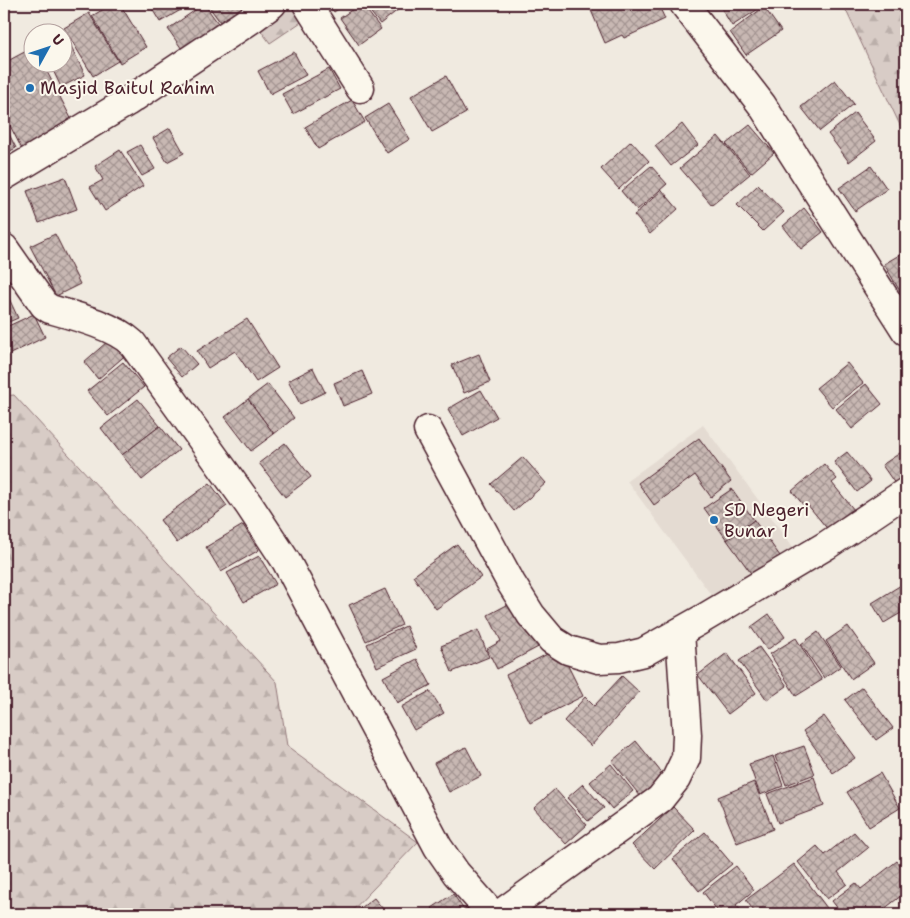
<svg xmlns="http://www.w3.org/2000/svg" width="910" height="918" font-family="'Shantell Sans',sans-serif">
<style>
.built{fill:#e4dbd2}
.forest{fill:url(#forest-firs);stroke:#917678}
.building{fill:url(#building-cross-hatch);stroke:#4a1f2b}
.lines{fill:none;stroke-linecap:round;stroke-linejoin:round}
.minor-casing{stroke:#4a1f2b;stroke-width:31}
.minor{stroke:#fbf7ec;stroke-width:28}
.poi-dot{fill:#1f6fb2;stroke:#fbf7ec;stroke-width:2}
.labels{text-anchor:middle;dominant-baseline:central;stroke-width:4;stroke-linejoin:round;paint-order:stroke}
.poi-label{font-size:18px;fill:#4a1f2b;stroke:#fbf7ec;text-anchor:start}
</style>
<defs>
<pattern id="forest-firs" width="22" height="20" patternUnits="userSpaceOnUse" patternTransform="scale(1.25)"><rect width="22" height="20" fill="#d8ccc6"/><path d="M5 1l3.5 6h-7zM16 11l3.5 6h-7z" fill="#bbafaa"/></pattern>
<pattern id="building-cross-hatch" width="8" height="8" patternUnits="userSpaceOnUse" patternTransform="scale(1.25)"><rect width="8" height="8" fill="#c8b8b3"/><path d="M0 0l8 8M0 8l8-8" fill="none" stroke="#a49592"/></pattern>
</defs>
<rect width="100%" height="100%" fill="#f0eae0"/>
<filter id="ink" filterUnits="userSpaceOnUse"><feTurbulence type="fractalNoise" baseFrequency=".02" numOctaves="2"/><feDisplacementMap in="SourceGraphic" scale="10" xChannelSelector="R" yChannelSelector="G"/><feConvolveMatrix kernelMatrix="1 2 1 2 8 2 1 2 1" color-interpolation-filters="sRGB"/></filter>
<g filter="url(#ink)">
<path class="built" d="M703,425l99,134 -76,56 -99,-134z"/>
<g class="forest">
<path d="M241,4h87l-58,39z"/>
<path d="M843,4h63v134z"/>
<path d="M14,395l263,287 10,64 131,96 -69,72h-345v-518z"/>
</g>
<g class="building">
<path d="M112,4h8l26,43 -26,16 -28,-47z"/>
<path d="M149,4h42l-31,18z"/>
<path d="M204,4l19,26 -37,25 -18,-26z"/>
<path d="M207,4h32l8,11 -21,15z"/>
<path d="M328,4h17l-11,8z"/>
<path d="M360,4h2l19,25 -22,16 -19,-27z"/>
<path d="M364,4h31l4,5 -19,15z"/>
<path d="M599,4h38l2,4 10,-4h9l7,15 -41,19 -2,-3 -17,8 -15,-35z"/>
<path d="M724,4h42l-34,22 -12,-20z"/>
<path d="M764,7l17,24 -35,24 -16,-23z"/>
<path d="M89,13l29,48 -25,15 -29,-48z"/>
<path d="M70,44l15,31 -24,12 -12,-25h13v-14z"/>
<path d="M32,48v14h10l35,68 -51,27 -22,-43v-51z"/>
<path d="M294,52l12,23 -36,19 -12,-23z"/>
<path d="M329,69l11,20 -47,25 -11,-20z"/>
<path d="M446,76l20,37 -34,19 -21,-36z"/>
<path d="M835,80l19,24 -34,27 -19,-24z"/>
<path d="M352,100l13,22 -47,27 -13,-22z"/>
<path d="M388,104l22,35 -23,14 -22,-35z"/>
<path d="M855,113l21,28 -27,21 -21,-28z"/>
<path d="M4,124l12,24 -12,6z"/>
<path d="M682,124l16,21 -27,21 -16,-20z"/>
<path d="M750,125l24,28 -23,20 -25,-29z"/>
<path d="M170,128l14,25 -17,9 -14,-24z"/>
<path d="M718,136l32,38 -38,31 -32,-37z"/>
<path d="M631,141l18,20 -30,28 -18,-20z"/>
<path d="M140,145l15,24 -13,7 -15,-24z"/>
<path d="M120,150l23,36 -38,25 -15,-24 13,-7 -8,-14z"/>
<path d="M651,166l16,18 -30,26 -16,-19z"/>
<path d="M871,166l16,23 -32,22 -16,-23z"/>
<path d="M65,177l12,32 -38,14 -12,-32z"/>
<path d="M758,185l26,27 -21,19 -26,-26z"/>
<path d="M662,190l16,19 -28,25 -16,-19z"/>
<path d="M804,208l19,24 -22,17 -18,-23z"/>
<path d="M55,234l25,50 -24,12 -26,-50z"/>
<path d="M906,251v45l-2,2 -20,-34z"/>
<path d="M6,292l12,26 -14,6v-31z"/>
<path d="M34,314l11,23 -41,20v-29z"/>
<path d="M247,319l31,49 -22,14 -21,-31 -27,17 -11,-17z"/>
<path d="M115,335l14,17 -31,27 -14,-17z"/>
<path d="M181,346l16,18 -15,13 -16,-19z"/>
<path d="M479,354l11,28 -26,11 -12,-28z"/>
<path d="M123,362l21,25 -36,29 -21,-25z"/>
<path d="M847,363l16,20 -31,24 -16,-19z"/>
<path d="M313,368l12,24 -25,12 -12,-23z"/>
<path d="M362,371l10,23 -29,12 -9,-23z"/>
<path d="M268,384l26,34 -20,16 -26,-35z"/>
<path d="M866,384l16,20 -30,25 -16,-20z"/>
<path d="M481,390l16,27 -34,19 -15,-27z"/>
<path d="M138,399l22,27 -38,29 -21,-27z"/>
<path d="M248,399l26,35 -23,17 -26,-34z"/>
<path d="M160,426l19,24 -37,30 -20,-25z"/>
<path d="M699,438l32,43 -20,16 -16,-22 -41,30 -16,-22z"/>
<path d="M285,443l26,34 -26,20 -26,-34z"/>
<path d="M906,449v37l-6,5 -18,-26z"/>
<path d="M847,452l24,29 -14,11 -23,-30z"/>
<path d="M523,457l23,26 -32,28 -23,-27z"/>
<path d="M824,464l13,15 -5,4 27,33 -25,21 -27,-33 -3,2 -12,-15z"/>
<path d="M210,483l17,23 -50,37 -17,-23z"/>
<path d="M732,489l22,31 -27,20 -23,-32z"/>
<path d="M754,520l26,36 -27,20 -26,-36z"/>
<path d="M243,525l16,25 -38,22 -15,-25z"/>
<path d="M457,544l24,33 -45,32 -23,-33z"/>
<path d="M259,556l17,28 -32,18 -17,-29z"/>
<path d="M906,582v28l-22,13 -12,-20z"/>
<path d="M385,589l17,36 -36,16 -17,-36z"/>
<path d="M520,598l24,46 -47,25 -10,-20 14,-8 -13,-26z"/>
<path d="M769,614l16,23 -18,13 -16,-23z"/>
<path d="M406,626l10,23 -39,18 -10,-23z"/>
<path d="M848,626l26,37 -23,16 -25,-38z"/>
<path d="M478,630l11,27 -37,15 -11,-26z"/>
<path d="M818,632l23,34 -17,12 -23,-34z"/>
<path d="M796,638l26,42 -26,16 -26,-42z"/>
<path d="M759,647l28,39 -20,14 -28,-39z"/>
<path d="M559,648l24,48 -53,27 -24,-48z"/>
<path d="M727,653l29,40 -28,21 -30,-39z"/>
<path d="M417,659l14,26 -34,18 -14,-26z"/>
<path d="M622,676l17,16 -48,54 -27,-25 21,-24 9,9z"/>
<path d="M862,687l31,41 -17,12 -31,-40z"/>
<path d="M430,691l14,22 -30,17 -13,-23z"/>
<path d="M824,716l31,42 -22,15 -30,-42z"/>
<path d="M636,741l29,36 -24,20 -29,-36z"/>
<path d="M804,746l11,28 -29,11 -11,-29z"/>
<path d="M466,747l15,29 -32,16 -15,-29z"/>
<path d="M773,756l10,30 -23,9 -11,-31z"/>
<path d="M611,764l22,27 -21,18 -22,-27z"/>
<path d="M880,773l20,35 -31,19 -22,-35z"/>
<path d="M814,777l10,29 -46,17 -11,-29z"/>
<path d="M754,782l19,47 -36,14 -19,-46z"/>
<path d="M583,784l21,24 -16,13 -21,-23z"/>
<path d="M555,789l32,36 -21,19 -32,-36z"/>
<path d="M673,807l22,23 -40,39 -23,-24z"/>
<path d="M705,832l27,32 -33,27 -26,-32z"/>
<path d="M854,832l14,16 -30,24 9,12 -20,15 -29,-37 19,-16 8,9z"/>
<path d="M897,861l9,11v20l-27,21 2,1h-39l-10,-13 24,-18 5,6z"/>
<path d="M794,864l33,44 -8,6h-63l-10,-14z"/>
<path d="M736,866l18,24 -18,15 8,9h-24l-17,-22z"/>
<path d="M453,894l14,20h-31l-4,-6z"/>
<path d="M374,898l13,16h-34z"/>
</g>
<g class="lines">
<g class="minor-casing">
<g id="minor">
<path d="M307,4l53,84"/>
<path d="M684,4l78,101 144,226"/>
<path d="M4,176l123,-74 126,-84 19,-14"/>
<path d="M4,248l40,57 6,4c25,7 64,17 82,34l117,162 37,56 152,286 18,26 36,41"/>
<path d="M428,430l83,153 20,32 21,25 16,10 31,9 20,-1 25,-6 55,-31 128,-76 79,-53"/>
<path d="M500,914l160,-115 16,-20 10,-21 1,-23 -7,-103"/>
</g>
</g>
<use href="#minor" class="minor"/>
</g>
</g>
<g class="poi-dot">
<circle cx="30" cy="88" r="5"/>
<circle cx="714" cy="520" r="5"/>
</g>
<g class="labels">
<g class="poi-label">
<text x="40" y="88">Masjid Baitul Rahim</text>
<text x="724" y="510">SD Negeri<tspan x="724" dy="21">Bunar 1</tspan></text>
</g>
</g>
<rect width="910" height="918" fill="none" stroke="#fbf7ec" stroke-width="20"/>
<rect x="10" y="10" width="890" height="898" fill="none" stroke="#4a1f2b" stroke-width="2" filter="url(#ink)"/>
<g transform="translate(48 48) rotate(50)"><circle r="24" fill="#fbf7ec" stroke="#b4a19f"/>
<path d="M0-4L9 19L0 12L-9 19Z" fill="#1f6fb2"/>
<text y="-8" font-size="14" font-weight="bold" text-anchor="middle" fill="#4a1f2b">U</text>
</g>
</svg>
